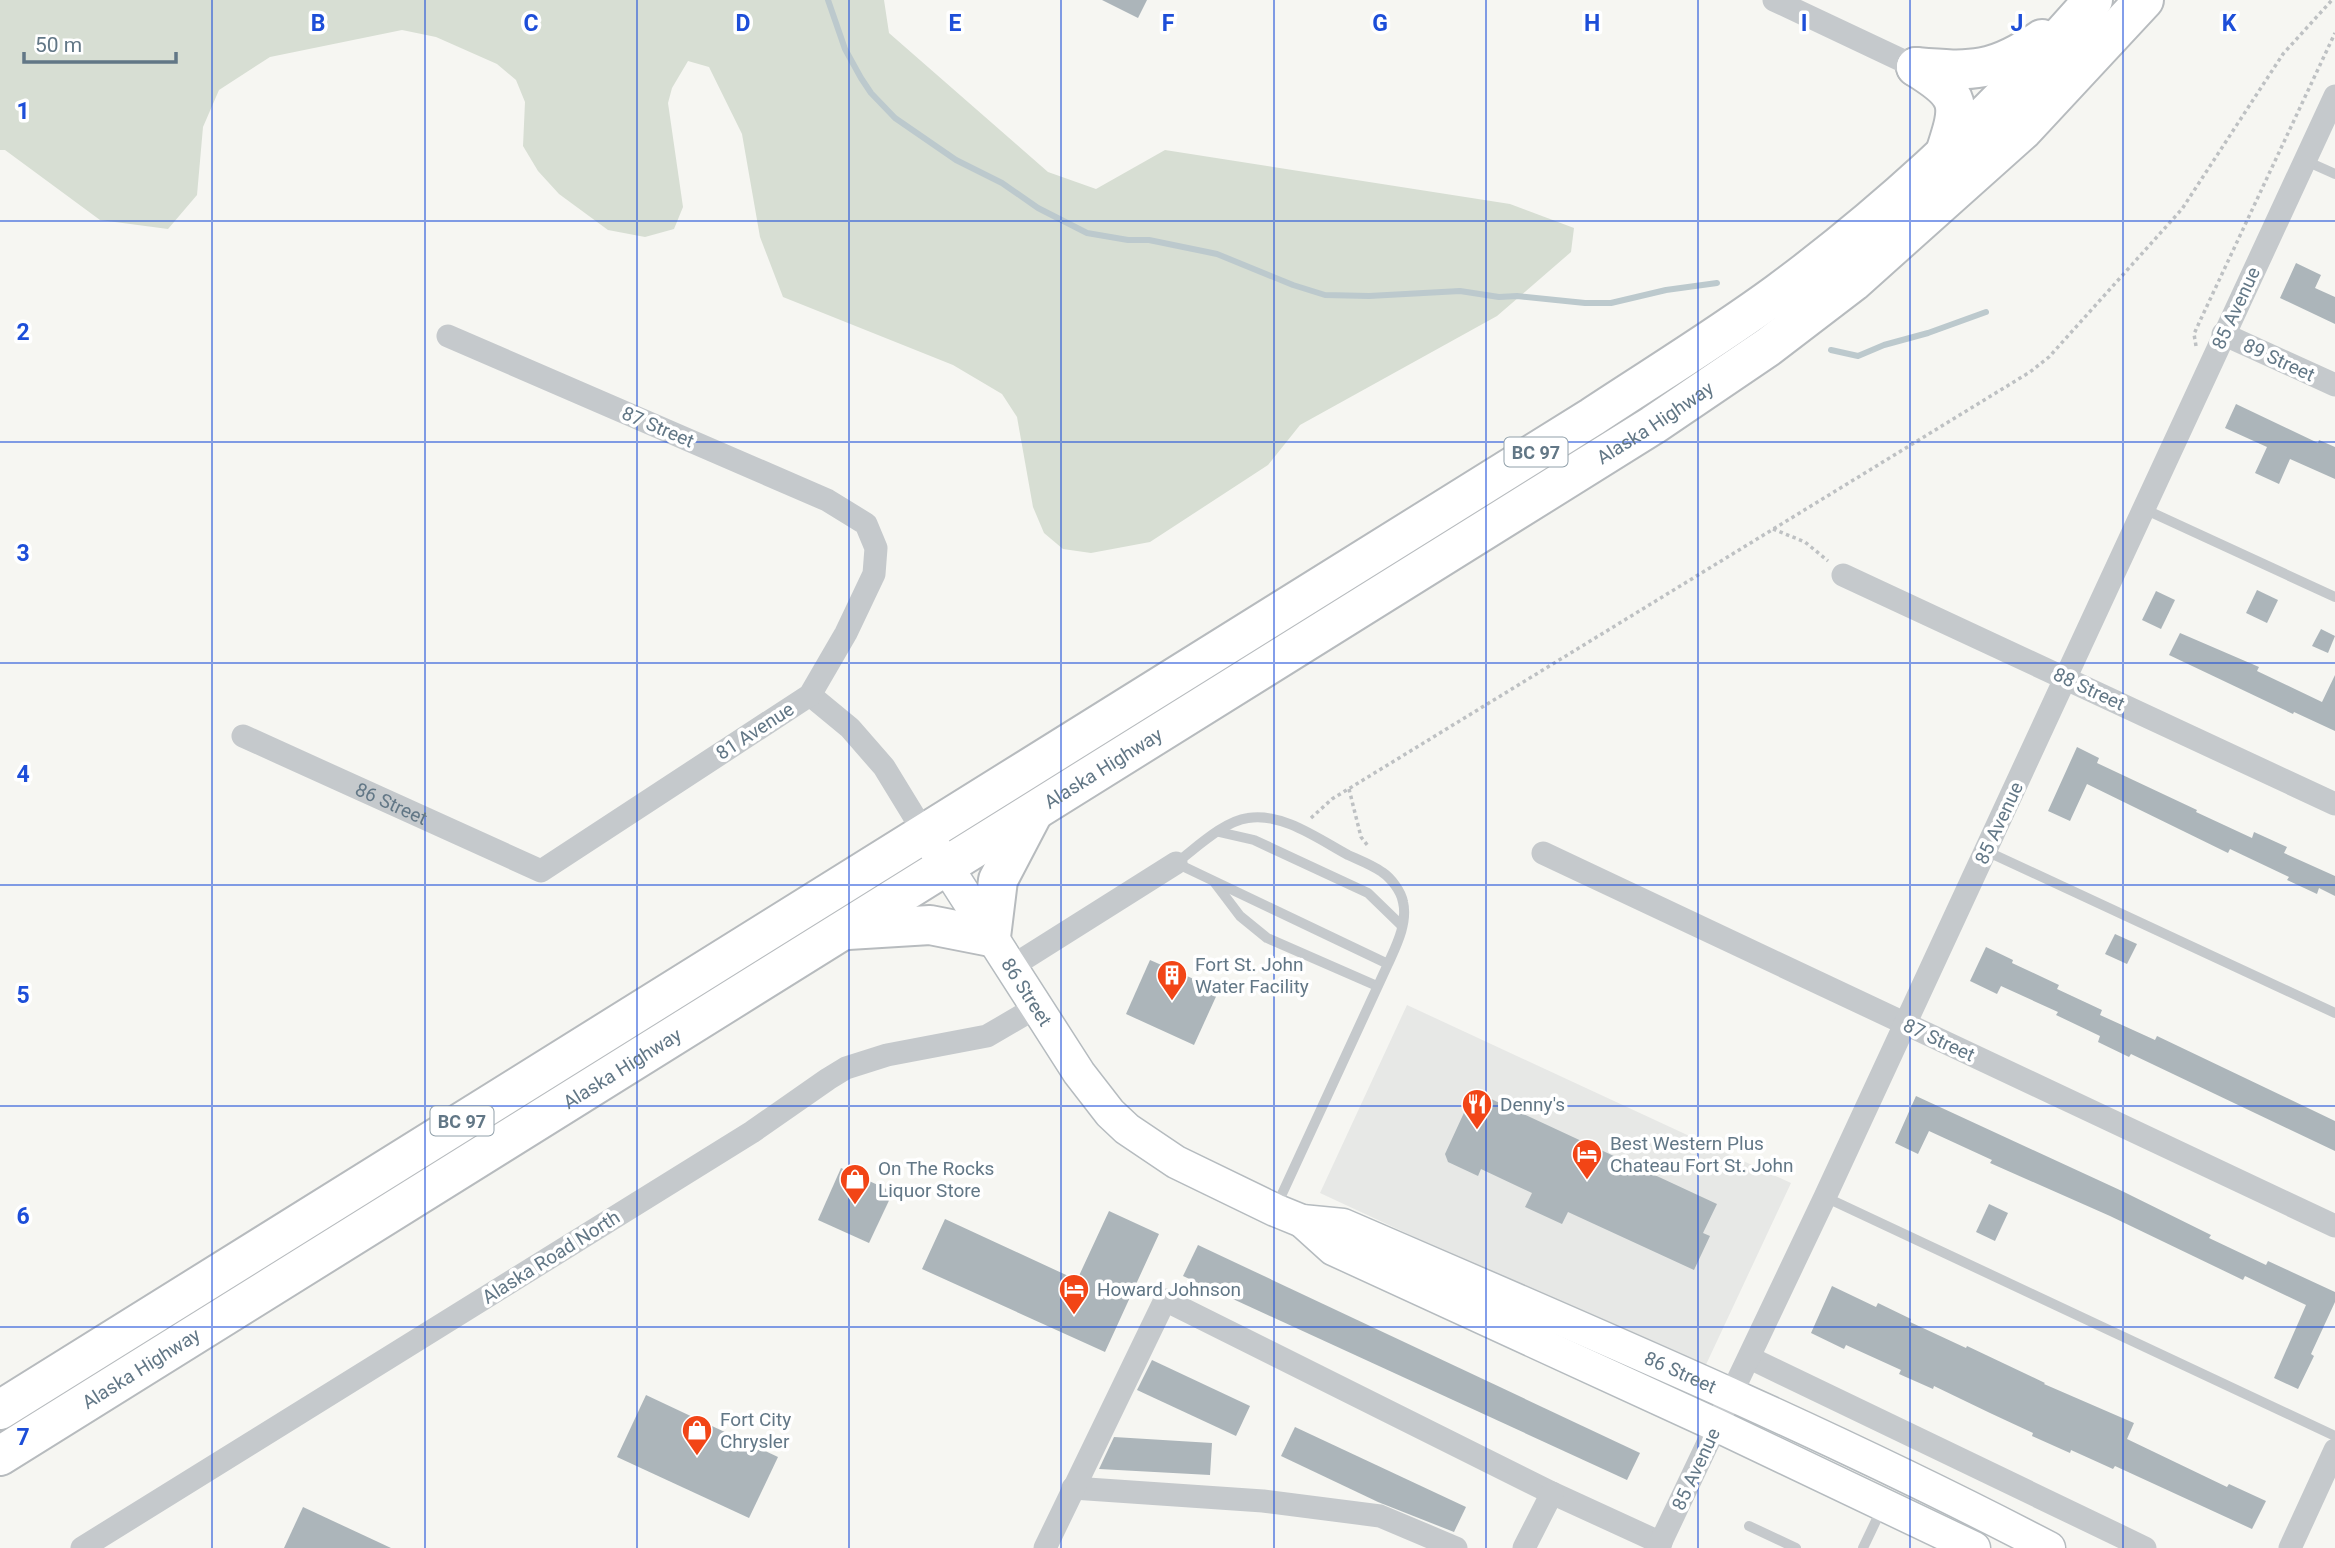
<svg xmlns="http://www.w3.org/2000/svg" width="2335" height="1548" font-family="Roboto,sans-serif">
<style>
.built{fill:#e7e8e6}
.green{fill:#d7ded3}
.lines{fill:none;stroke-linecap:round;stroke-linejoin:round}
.stream{stroke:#bcc9cd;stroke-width:6}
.building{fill:#acb5ba}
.secondary-casing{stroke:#b5bbbf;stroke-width:35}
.highway-casing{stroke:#b7bbbe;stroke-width:42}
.path{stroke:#bec1c3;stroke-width:3.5;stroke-dasharray:3.5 3.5;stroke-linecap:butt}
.lane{stroke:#c5c9cc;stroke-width:10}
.street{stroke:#c5c9cc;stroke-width:23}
.secondary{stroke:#fff;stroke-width:32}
.highway{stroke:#fff;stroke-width:38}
.grid{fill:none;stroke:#1d4ed8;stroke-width:2;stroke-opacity:0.55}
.labels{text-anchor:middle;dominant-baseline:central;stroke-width:7;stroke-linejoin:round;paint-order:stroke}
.shield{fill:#fff;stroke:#91a0aa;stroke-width:2}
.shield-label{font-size:18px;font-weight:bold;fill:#627786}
.street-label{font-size:19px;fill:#627786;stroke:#fff}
.poi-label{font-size:19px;fill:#627786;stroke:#fff;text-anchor:start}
.grid-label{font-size:23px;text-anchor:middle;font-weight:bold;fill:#1d4ed8;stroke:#fff;stroke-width:7;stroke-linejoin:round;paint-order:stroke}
</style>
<rect width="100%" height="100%" fill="#f6f6f2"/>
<path class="built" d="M1407,1005l384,178 -88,188 -383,-178z"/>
<path class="green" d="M0,0h884l5,33 159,139 48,17 69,-39 345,54 64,24 -3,24 -74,64 -197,109 -32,40 -118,77 -59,11 -28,-4 -19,-16 -11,-26 -16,-90 -15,-23 -49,-29 -170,-68 -23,-60 -18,-103 -33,-67 -21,-6 -16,27 -4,15 15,104 -9,22 -29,8 -37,-7 -49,-36 -21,-23 -15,-25 2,-44 -9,-22 -19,-16 -61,-27 -34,-7 -132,27 -51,33 -16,37 -6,68 -29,34 -68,-9 -95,-70h-5z"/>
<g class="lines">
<g class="stream">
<path d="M828,0l17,49 16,29 10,15 24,25 61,42 46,23 36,25 49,25 41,7h21l68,14 76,31 32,10 44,1 91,-5 39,6 18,-1 68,7h26l55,-13 51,-7"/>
<path d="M1831,350l27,6 26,-11 44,-12 58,-21"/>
</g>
</g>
<g class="building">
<path d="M1102,0h45l-9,18z"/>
<path d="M2296,263l25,12 -6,13 20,9v27l-55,-26z"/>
<path d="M2236,404l82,39 1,-3 16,7v32l-45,-20 -11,25 -24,-11 12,-26 -42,-19z"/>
<path d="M2257,590l21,10 -11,23 -21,-10z"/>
<path d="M2156,591l19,9 -14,29 -19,-9z"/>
<path d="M2321,629l14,7 -7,17 -16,-7z"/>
<path d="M2180,633l79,34 -2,4 65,31 13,-27v56l-41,-19 -1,2 -124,-59z"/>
<path d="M2077,747l22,11 -2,5 100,47 -1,2 56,26 2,-6 33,15 -3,6 51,23v20l-16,-8 -2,6 -30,-14 2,-3 -59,-28 -2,4 -141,-69 -17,37 -22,-10z"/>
<path d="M2115,934l22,10 -10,20 -22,-10z"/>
<path d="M1986,947l27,13 -1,3 47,22 -2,4 45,21 -2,5 55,25 2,-4 178,85v30l-204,-97 -2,3 -31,-15 2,-6 -44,-21 2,-3 -57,-26 -4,8 -27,-13z"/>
<path d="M1150,960l69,30 -25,55 -68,-31z"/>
<path d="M1474,1091l243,113 -14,29 7,3 -16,34 -126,-58 -6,12 -37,-17 7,-14 -51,-24 -3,7 -30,-14 -3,-8z"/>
<path d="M1916,1096l206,95 89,44 -2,3 57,27 2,-4 67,31v10l-24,52 3,2 -16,33 -24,-11 32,-73 -61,-29 -2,4 -133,-64 -120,-53 2,-3 -63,-29 -11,23 -23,-11z"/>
<path d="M841,1168l52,24 -24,51 -51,-23z"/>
<path d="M1989,1204l19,9 -13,28 -19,-9z"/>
<path d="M1109,1211l50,23 -54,118 -183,-83 23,-50 132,61z"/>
<path d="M1198,1245l442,208 -13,27 -444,-204z"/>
<path d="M1832,1286l44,21 2,-4 33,16 -1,3 56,26 1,-2 78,37 -1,1 90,39 -7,16 100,48 2,-3 37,17 -14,28 -137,-63 -2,3 -42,-19 -1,3 -38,-17 1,-3 -43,-20 -56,-27 -1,3 -34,-15 2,-4 -55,-25 -2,4 -33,-16z"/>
<path d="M1152,1360l98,46 -14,30 -99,-46z"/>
<path d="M646,1395l132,62 -29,61 -132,-61z"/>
<path d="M1295,1427l171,80 -12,25 -76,-30 -97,-46z"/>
<path d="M1114,1437l98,6 -2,32 -111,-6z"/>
<path d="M303,1507l88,41h-107z"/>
</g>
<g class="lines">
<g class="secondary-casing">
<g id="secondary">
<path id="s2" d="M934,847l145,226 31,40 17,16 49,33 99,48 27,11 41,4c238,103 476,203 706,323"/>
<path d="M1302,1221l31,28 383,176 258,123"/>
</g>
</g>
<g class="highway-casing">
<g id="highway">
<path d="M1916,67c56,5 79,5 126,-28"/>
<path d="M1916,67c47,29 45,37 29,86"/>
<path d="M848,930l82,-5 61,12 7,-57 34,-65"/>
<path d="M0,1410l1592,-993c62,-41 126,-80 186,-124 115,-85 221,-185 315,-293"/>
<path id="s3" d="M0,1456l1653,-1031 115,-78 85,-65 170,-152 121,-130"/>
</g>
</g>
<g class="path">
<path d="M2196,346l-2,-12 5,-11 136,-290"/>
<path d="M1773,529l32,13 23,19"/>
<path d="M1349,789l12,48 7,9"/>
<path d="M1311,818l21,-19 698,-427 19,-15 133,-148 101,-155 49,-54"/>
</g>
<g class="lane">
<path d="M2306,161l29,13"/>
<path d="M2144,509l191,88"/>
<path d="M1219,832l35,8 114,53 34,33"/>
<path d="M1986,851l349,162"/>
<path d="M1215,883l25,33 27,22 110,48"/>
<path d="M1825,1197l510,239"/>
<path d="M1276,1207l112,-243 -212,-101c20,-15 48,-42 72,-45 34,-6 72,22 100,37 11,5 24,10 34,17 9,6 19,19 21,30 5,21 -7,44 -15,62"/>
<path d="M1749,1526l47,22"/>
<path d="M1863,1548l20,-42"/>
</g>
<g class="street">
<path d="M1774,0l142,67"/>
<path d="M2223,334l112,51"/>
<path d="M1843,575l492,229"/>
<path d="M810,695l40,33 34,39 41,67"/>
<path id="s1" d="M243,736l298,135 269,-176 36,-62 28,-59 2,-26 -10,-24 -39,-24 -379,-164"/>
<path d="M1543,853l792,373"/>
<path d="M1011,967l165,-104"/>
<path d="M1750,1358l395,190"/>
<path d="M1073,1488l190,13 117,15 76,32"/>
<path d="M82,1548l670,-416 76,-53 18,-11 41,-13 100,-19 48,-28"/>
<path d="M1045,1548l120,-248 387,193 109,50"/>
<path d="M1524,1548l28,-55"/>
<path d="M1658,1548l167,-351 510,-1101"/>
<path d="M2290,1548l45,-98"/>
</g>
<use href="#secondary" class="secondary"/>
<use href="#highway" class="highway"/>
</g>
<path class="grid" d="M212,0v1548M425,0v1548M637,0v1548M849,0v1548M1061,0v1548M1274,0v1548M1486,0v1548M1698,0v1548M1910,0v1548M2123,0v1548M0,221h2335M0,442h2335M0,663h2335M0,885h2335M0,1106h2335M0,1327h2335"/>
<defs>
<g id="building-pin" transform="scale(1.575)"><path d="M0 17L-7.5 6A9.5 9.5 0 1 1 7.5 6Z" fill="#f24516" stroke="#fff"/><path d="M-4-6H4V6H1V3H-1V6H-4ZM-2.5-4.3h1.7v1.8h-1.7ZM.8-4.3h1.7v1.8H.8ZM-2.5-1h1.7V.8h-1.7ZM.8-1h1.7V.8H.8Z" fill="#fff"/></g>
<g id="restaurant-pin" transform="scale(1.575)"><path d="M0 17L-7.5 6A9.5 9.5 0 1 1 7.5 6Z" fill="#f24516" stroke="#fff"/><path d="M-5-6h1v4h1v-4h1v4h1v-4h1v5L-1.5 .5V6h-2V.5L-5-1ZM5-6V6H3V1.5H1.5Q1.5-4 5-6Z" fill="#fff"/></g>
<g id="hotel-pin" transform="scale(1.575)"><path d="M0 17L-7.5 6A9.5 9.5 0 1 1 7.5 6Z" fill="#f24516" stroke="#fff"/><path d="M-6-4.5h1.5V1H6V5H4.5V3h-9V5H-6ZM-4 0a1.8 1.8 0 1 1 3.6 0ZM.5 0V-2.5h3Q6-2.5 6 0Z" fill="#fff"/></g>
<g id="shop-pin" transform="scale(1.575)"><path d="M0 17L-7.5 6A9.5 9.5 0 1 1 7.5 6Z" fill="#f24516" stroke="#fff"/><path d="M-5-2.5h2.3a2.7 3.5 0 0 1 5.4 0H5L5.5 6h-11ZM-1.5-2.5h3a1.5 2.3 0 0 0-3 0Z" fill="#fff"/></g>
</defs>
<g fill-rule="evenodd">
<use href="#building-pin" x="1172" y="975"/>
<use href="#restaurant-pin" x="1477" y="1104"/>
<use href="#hotel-pin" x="1587" y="1154"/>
<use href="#shop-pin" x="855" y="1179"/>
<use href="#hotel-pin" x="1074" y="1289"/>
<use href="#shop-pin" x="697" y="1430"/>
</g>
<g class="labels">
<g class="shield">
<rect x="1504.5" y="437.5" width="63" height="29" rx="5"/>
<rect x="430.5" y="1106.5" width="63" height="29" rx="5"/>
</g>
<g class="shield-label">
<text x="1536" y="452">BC 97</text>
<text x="462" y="1121">BC 97</text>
</g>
<g class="street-label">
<text transform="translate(2236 308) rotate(-65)">85 Avenue</text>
<text transform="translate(2279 360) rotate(25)">89 Street</text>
<text stroke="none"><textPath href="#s3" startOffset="1951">Alaska Highway</textPath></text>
<text transform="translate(658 427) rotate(23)">87 Street</text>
<text transform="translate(2089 689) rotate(25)">88 Street</text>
<text transform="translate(755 731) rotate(-33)">81 Avenue</text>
<text stroke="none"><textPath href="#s3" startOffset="1300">Alaska Highway</textPath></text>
<text stroke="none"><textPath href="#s1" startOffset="163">86 Street</textPath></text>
<text transform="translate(1999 823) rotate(-65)">85 Avenue</text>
<text stroke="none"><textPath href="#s2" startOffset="172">86 Street</textPath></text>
<text transform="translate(1939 1040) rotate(25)">87 Street</text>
<text stroke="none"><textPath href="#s3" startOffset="733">Alaska Highway</textPath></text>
<text transform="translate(551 1257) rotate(-32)">Alaska Road North</text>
<text stroke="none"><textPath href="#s3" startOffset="166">Alaska Highway</textPath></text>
<text stroke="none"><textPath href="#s2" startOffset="950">86 Street</textPath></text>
<text transform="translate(1696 1469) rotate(-65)">85 Avenue</text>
</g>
<g class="poi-label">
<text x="1195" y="964">Fort St. John<tspan x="1195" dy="22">Water Facility</tspan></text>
<text x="1500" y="1104">Denny's</text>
<text x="1610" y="1143">Best Western Plus<tspan x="1610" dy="22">Chateau Fort St. John</tspan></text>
<text x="878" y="1168">On The Rocks<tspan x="878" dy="22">Liquor Store</tspan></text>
<text x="1097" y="1289">Howard Johnson</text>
<text x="720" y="1419">Fort City<tspan x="720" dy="22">Chrysler</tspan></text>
</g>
</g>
<g class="grid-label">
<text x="318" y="31">B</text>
<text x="531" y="31">C</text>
<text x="743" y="31">D</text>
<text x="955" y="31">E</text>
<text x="1168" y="31">F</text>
<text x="1380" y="31">G</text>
<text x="1592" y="31">H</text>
<text x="1804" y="31">I</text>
<text x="2017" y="31">J</text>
<text x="2229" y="31">K</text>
<text x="23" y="119">1</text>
<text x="23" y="340">2</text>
<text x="23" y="561">3</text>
<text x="23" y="782">4</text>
<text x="23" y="1003">5</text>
<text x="23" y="1224">6</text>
<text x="23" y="1445">7</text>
</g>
<path d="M24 52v10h152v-10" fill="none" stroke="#627786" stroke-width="3.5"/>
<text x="35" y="52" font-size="21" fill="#627786" stroke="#ffffff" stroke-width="5" paint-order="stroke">50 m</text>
</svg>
